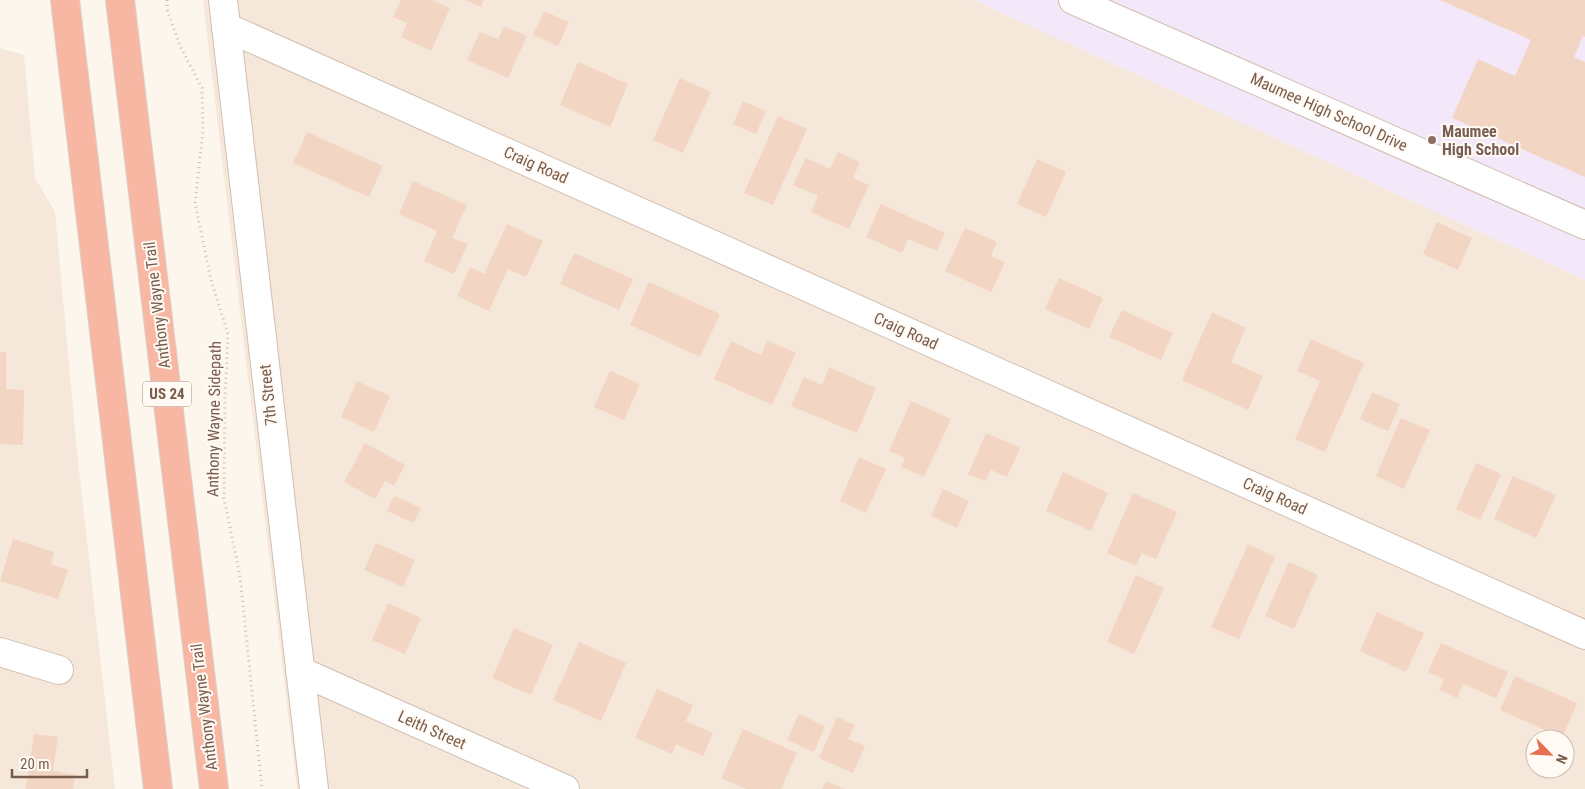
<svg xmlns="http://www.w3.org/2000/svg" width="1585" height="789" font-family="'Roboto Condensed',sans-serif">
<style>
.residential{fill:#f5e8da;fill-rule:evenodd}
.education{fill:#f3e8fa}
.building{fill:#f3d5c3}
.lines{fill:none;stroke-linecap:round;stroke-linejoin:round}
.minor-casing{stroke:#d1beb0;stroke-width:30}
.highway-casing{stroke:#dad1cd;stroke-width:30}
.path{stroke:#d9b8a5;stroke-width:3;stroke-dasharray:1 4;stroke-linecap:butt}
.minor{stroke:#fff;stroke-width:28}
.highway{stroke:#f7b7a3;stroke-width:28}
.education-dot{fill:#8d6e63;stroke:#fffaf3;stroke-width:2}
.labels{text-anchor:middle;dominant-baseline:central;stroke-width:4;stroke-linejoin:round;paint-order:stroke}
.shield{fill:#fffaf3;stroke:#a28b7f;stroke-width:1}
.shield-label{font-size:15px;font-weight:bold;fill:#7a5c4d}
.street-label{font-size:16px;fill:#7a5c4d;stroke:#fffaf3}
.education-label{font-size:16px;font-weight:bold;fill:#785e54;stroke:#fffaf3;text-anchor:start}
</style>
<rect width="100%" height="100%" fill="#fdf6ec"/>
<g class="residential">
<path d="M203,0h771l611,280v509h-1288zM1535,739h30v30h-30z"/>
<path d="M0,48l24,7 11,123 20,34 22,240 38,337h-115z"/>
</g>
<path class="education" d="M974,0h611v280z"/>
<g class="building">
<path d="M401,0h31l18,8 -19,43 -30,-14 6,-14 -14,-6z"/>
<path d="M465,0h19l-3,7z"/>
<path d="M1440,0h145v37l-2,-1 -9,21 11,5v115l-133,-59 26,-59 37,17 16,-36z"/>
<path d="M544,11l25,11 -11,24 -25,-11z"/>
<path d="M504,26l23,10 -19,42 -41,-18 13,-28 18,7z"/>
<path d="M578,62l50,22 -18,43 -50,-22z"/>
<path d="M680,78l31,14 -28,61 -30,-13z"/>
<path d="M743,101l23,10 -10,23 -23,-10z"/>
<path d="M778,116l29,13 -34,76 -29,-12z"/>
<path d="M307,132l76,34 -14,31 -76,-34z"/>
<path d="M838,152l22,10 -7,16 16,7 -20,44 -38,-17 7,-16 -25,-11 13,-27 24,11z"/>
<path d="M1037,159l29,13 -20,45 -29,-13z"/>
<path d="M413,181l54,24 -15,33 16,6 -14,30 -30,-13 13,-30 -38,-17z"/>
<path d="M881,204l64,29 -8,18 -29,-12 -6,14 -36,-16z"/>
<path d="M1437,222l35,16 -14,32 -35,-16z"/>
<path d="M507,224l36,17 -17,36 -18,-8 -19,42 -32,-15 13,-29 14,7z"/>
<path d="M965,228l32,14 -6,14 14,6 -14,30 -46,-21z"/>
<path d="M574,253l59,26 -14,31 -59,-26z"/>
<path d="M1059,278l44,20 -14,31 -44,-20z"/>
<path d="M649,282l71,32 -20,43 -70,-32z"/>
<path d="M1122,310l51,23 -12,27 -52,-23z"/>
<path d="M1212,312l34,16 -15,34 32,14 -15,34 -66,-30z"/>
<path d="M1311,339l53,24 -39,89 -30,-13 25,-58 -23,-10z"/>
<path d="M767,340l29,13 -24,52 -58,-26 17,-38 30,14z"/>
<path d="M0,352h6v37l18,1 -1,55 -23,-1z"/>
<path d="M829,367l47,21 -19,45 -66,-27 13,-29 18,8z"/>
<path d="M610,371l30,13 -16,36 -30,-13z"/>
<path d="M357,381l33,15 -16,36 -33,-15z"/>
<path d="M1372,392l28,12 -12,27 -28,-12z"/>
<path d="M911,401l40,18 -27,58 -23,-10 4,-9 -16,-7z"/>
<path d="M1401,418l29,12 -26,59 -28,-13z"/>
<path d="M986,433l34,15 -13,29 -16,-7 -6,11 -17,-7z"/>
<path d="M365,443l40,22 -11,21 -9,-5 -10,18 -31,-17z"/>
<path d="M859,457l27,12 -20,44 -26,-12z"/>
<path d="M1476,463l25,11 -21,46 -24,-11z"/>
<path d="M1063,472l45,21 -17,38 -45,-20z"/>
<path d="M1513,476l43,19 -20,43 -42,-19z"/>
<path d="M943,489l26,12 -12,27 -26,-12z"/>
<path d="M1133,493l44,19 -21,47 -14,-6 -6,13 -29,-13z"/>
<path d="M394,496l27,12 -7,15 -27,-12z"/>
<path d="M13,539l41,13 -3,12 17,6 -10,29 -58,-18z"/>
<path d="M376,543l39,17 -12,27 -39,-17z"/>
<path d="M1248,544l27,13 -36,82 -28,-12z"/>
<path d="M1289,562l29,13 -24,54 -29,-13z"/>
<path d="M1136,575l28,13 -30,66 -27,-12z"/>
<path d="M388,603l33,15 -16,36 -33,-14z"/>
<path d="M1377,612l47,21 -18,39 -46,-21z"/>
<path d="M514,628l39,17 -22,50 -39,-17z"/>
<path d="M579,642l47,21 -25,58 -48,-21z"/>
<path d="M1441,643l67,29 -12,26 -33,-14 -6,14 -18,-8 5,-11 -16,-7z"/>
<path d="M1515,676l62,27 -15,35 -62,-28z"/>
<path d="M657,689l36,16 -7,16 27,12 -10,23 -27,-12 -4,10 -37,-16z"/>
<path d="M799,714l26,12 -11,26 -27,-12z"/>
<path d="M837,717l18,8 -7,14 17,7 -12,27 -34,-15z"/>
<path d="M743,729l54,24 -16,36h-35l-25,-11z"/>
<path d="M34,734l24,3 -5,34 22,4 -2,14h-47z"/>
<path d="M826,781l19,8h-23z"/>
</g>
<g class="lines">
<g class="minor-casing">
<g id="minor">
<path d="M223,0l91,789"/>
<path d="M1073,0l512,225"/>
<path d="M226,27l1359,608"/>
<path d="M0,652l59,18"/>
<path d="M300,671l265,118"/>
</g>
</g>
<g class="highway-casing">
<g id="highway">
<path d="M65,0l93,789"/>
<path d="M120,0l94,789"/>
</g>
</g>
<path class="path" d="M167,0v9l13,37 22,42 1,42 -8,73 16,77 17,54 -3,63 -1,101 16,78 22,213"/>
<use href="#minor" class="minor"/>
<use href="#highway" class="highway"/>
</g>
<circle class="education-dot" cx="1432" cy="140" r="5"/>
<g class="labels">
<rect class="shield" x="143" y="381.5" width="48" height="25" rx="4"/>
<g class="shield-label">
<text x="167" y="394">US 24</text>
</g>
<g class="street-label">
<text transform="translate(1329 112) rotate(24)">Maumee High School Drive</text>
<text transform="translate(536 165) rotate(24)">Craig Road</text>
<text transform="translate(157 305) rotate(-97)">Anthony Wayne Trail</text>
<text transform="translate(906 331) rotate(24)">Craig Road</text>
<text transform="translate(268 395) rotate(-96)">7th Street</text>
<text transform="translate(214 419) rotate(-89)">Anthony Wayne Sidepath</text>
<text transform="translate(1275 496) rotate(24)">Craig Road</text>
<text transform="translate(204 707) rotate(-97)">Anthony Wayne Trail</text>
<text transform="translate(432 730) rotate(24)">Leith Street</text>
</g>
<g class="education-label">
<text x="1442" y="131">Maumee<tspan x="1442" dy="18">High School</tspan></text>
</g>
</g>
<g transform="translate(1550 754) rotate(114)"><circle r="24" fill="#fffaf3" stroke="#cabbb1"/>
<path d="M0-4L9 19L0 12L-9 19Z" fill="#e76f51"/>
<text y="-8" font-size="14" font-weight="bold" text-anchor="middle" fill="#7a5c4d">N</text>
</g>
<path d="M12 769v8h75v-8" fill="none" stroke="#7a5c4d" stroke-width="2.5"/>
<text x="20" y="769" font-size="15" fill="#7a5c4d" stroke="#fffaf3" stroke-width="4" paint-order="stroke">20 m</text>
</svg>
